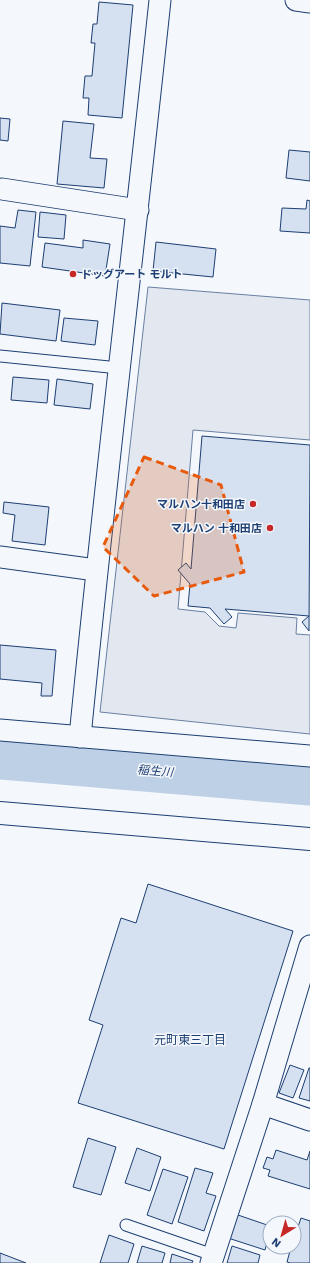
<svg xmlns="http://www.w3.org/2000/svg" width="310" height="1263" font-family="'Work Sans','Noto Sans JP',sans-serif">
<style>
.parking{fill:#e3e8f0;stroke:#687fa3}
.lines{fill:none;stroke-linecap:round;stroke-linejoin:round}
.river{stroke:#bed0e5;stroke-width:43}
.building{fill:#d5e0f0;stroke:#1d3f73}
.lane-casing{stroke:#1d3f73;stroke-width:13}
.street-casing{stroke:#1d3f73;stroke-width:23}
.secondary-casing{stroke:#1d3f73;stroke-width:24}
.lane{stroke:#f4f7fb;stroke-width:11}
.street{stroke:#f4f7fb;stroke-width:21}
.secondary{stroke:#f4f7fb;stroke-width:22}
.marked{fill:#e8590c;fill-opacity:0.2;stroke:#e8590c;stroke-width:3;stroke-dasharray:8 5;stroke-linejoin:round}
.poi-dot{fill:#c62828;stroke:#f4f7fb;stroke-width:1.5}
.labels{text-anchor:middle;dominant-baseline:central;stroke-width:3;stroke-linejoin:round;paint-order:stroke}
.poi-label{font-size:11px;font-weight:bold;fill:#1d3f73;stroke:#f4f7fb;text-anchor:end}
.water-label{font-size:12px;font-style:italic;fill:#1d3f73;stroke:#f4f7fb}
.neighbourhood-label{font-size:12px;fill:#1d3f73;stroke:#f4f7fb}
</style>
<rect width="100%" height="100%" fill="#f4f7fb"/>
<path class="parking" d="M148,287l162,13v140l-117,-10 -15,179 27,3 14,14 17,2 2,-15 59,5 -1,16 14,1v99l-210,-22z"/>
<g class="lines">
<path class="river" d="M0,758l310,26"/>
</g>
<g class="building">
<path d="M99,2l34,3 -11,113 -34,-3 1,-17h-6l2,-22h7l3,-33h-4l2,-19h4z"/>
<path d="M0,118l10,1 -2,22 -8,-1z"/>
<path d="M63,121l31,3 -4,34 17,1 -3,29 -47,-4z"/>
<path d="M289,150l21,2v29l-24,-3z"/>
<path d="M307,200l3,1v32l-30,-2 2,-23 24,1z"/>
<path d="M18,210l18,2 -6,54 -30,-3v-37l15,2z"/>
<path d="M40,212l26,3 -2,24 -26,-2z"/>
<path d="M83,240l27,4 -5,32 -63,-9 3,-24 38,5z"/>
<path d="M156,242l60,7 -3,28 -60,-6z"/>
<path d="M2,303l58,7 -4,31 -56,-7z"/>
<path d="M64,318l34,3 -3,24 -34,-4z"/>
<path d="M13,377l36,3 -2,23 -36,-3z"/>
<path d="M57,379l36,5 -3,25 -36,-4z"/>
<path d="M202,436l108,9 -1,186 -7,-9 7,-6 -84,-7 7,8 -8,7 -14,-16 -22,-2 2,-22 -12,-14 8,-7 5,6z"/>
<path d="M4,502l45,5 -4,38 -33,-4 3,-26 -12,-2z"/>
<path d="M0,645l56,5 -4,46h-11l1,-13 -42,-4z"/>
<path d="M148,884l145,47 -69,218 -146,-46 25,-78 -14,-5 32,-102 15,5z"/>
<path d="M290,1065l14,5 -11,28 -14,-5z"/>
<path d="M309,1068h1v33l-11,-3z"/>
<path d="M88,1138l28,9 -15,48 -28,-8z"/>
<path d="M137,1148l24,9 -11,34 -25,-8z"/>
<path d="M276,1150l31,10 3,-9v38l-42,-13 2,-6 -7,-2 4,-11 6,2z"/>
<path d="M195,1168l18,5 -7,20 10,3 -12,35 -26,-9z"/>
<path d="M163,1169l25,8 -16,47 -25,-9z"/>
<path d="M235,1214l35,12v6l-5,18 -37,-12z"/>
<path d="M301,1218l9,3v42h-20l-3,-1 4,-15h3v-8z"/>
<path d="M109,1235l25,9 -6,19h-28z"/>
<path d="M142,1246l23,7 -3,10h-25z"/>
<path d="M232,1246l28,9 -2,8h-31z"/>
<path d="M0,1253l26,10h-26z"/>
<path d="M172,1254l21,7 -1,2h-22z"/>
</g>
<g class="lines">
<g class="lane-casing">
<g id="lane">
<path d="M0,356l119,12"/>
<path d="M126,1225l87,30"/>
</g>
</g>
<g class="street-casing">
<g id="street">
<path d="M296,0l14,2"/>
<path d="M2,189l136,21"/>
<path d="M0,557l96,13"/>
<path d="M0,730l310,26"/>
<path d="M80,737c24,-246 54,-491 80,-737"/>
<path d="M263,1104l47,16"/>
<path d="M211,1263l52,-159 47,-158"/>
</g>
</g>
<g class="secondary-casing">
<path id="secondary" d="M0,813l310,26"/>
</g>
<use href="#lane" class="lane"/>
<use href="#street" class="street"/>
<use href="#secondary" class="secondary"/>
</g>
<path class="marked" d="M144,457l77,28 23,87 -90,24 -51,-49z"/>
<g class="poi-dot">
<circle cx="73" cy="274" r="4"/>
<circle cx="253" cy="504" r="4"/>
<circle cx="270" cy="528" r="4"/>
</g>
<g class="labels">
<g class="poi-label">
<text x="81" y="274" text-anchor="start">ドッグアート モルト</text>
<text x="245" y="504">マルハン十和田店</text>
<text x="262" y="528">マルハン 十和田店</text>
</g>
<g class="water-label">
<text transform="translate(155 771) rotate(5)">稲生川</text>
</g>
<g class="neighbourhood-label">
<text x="190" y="1040">元町東三丁目</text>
</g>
</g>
<g transform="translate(282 1235) rotate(217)"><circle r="19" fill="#f4f7fb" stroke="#9eadc5"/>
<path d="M0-3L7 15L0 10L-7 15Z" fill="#c62828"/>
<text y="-6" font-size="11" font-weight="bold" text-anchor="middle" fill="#1d3f73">N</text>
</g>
</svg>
